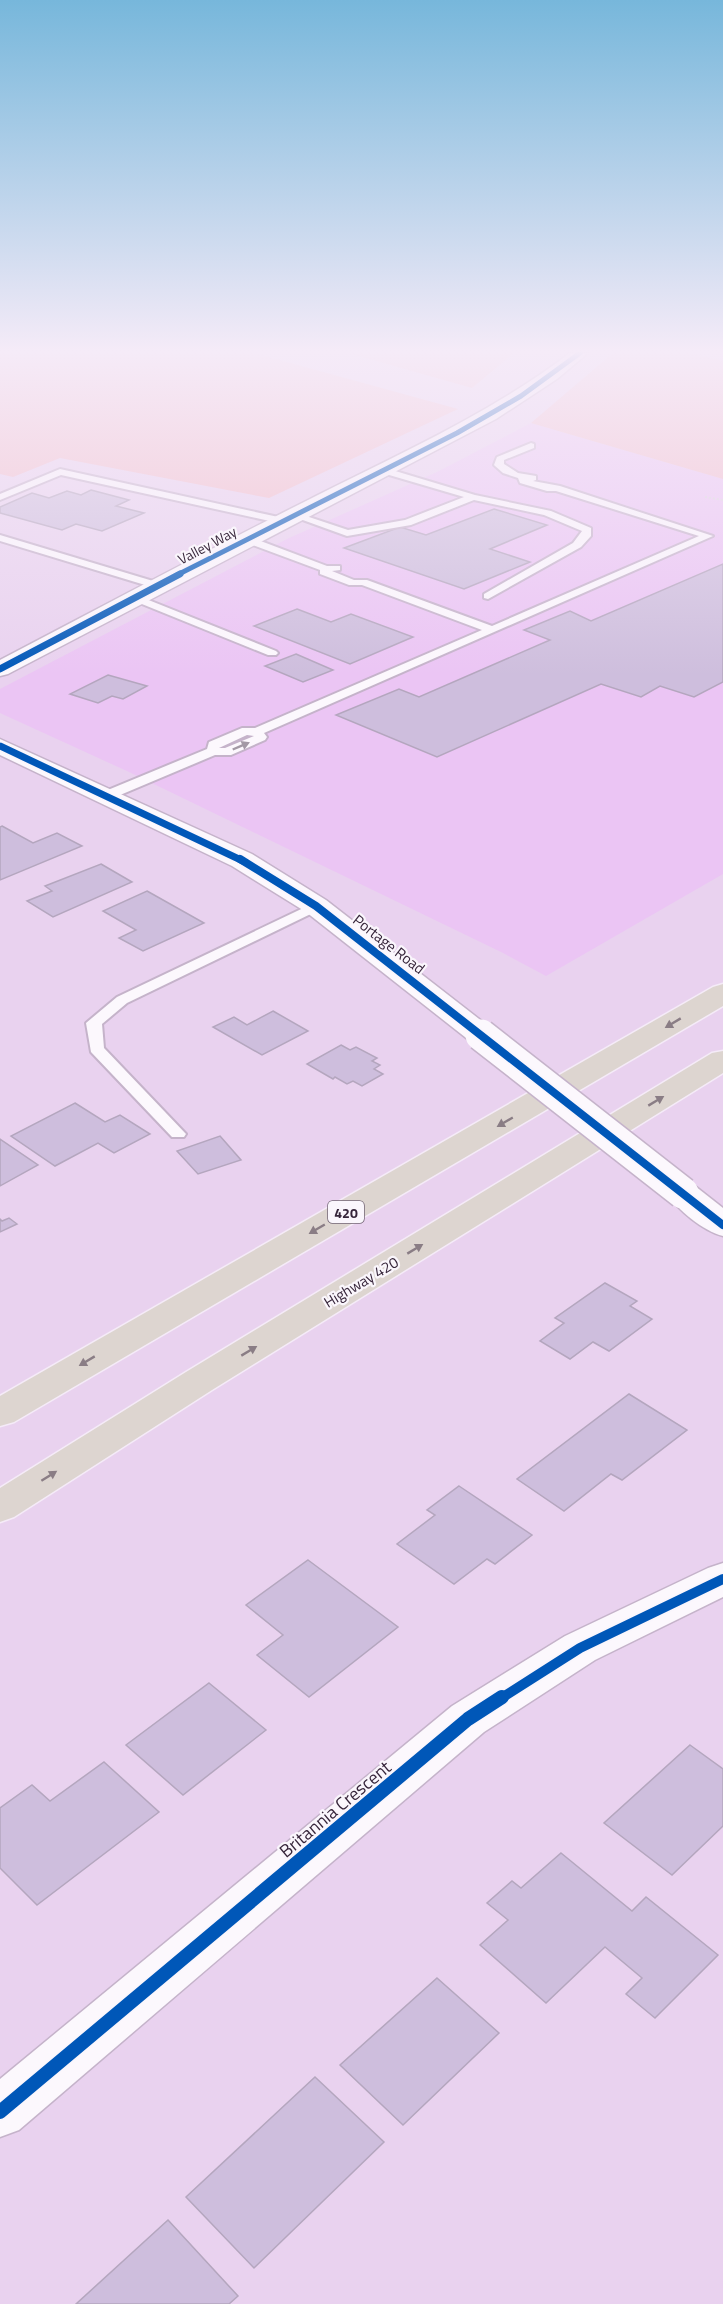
<svg xmlns="http://www.w3.org/2000/svg" width="723" height="2304" font-family="'Titillium Web',sans-serif">
<style>
.built{fill:#ebc5f4}
.green{fill:#f3bdc9}
.building{fill:#cebedd;stroke:#b4a6be;stroke-width:1.5}
.lines{fill:none;stroke-linecap:round;stroke-linejoin:round}
.lane-casing{stroke:#c5b3ca;stroke-width:4}
.street-casing{stroke:#c5b3ca;stroke-width:3}
.secondary-casing{stroke:#c5b3ca;stroke-width:3}
.highway-casing{stroke:#f5ebf8;stroke-width:3}
.path{stroke:#dcd5de;stroke-width:2;stroke-dasharray:2 2;stroke-linecap:butt}
.lane{fill:#fcf8fd;fill-rule:evenodd}
.street{fill:#fcf8fd;fill-rule:evenodd}
.secondary{fill:#fcf8fd;fill-rule:evenodd}
.highway{fill:#ddd5d0;fill-rule:evenodd}
.secondary-bridge-casing{stroke:#c5b3ca;stroke-width:34;stroke-linecap:butt}
.secondary-bridge{stroke:#fcf8fd;stroke-width:31}
.cycleway-far4-casing{stroke:#faf6fc;stroke-width:8}
.cycleway-far3-casing{stroke:#faf6fc;stroke-width:10}
.cycleway-far2-casing{stroke:#faf6fc;stroke-width:12}
.cycleway-far1-casing{stroke:#faf6fc;stroke-width:14}
.cycleway-casing{stroke:#faf6fc;stroke-width:17}
.cycleway-far4{stroke:#0057b8;stroke-width:5}
.cycleway-far3{stroke:#0057b8;stroke-width:7}
.cycleway-far2{stroke:#0057b8;stroke-width:8}
.cycleway-far1{stroke:#0057b8;stroke-width:10}
.cycleway{stroke:#0057b8;stroke-width:14}
.oneway{fill:#a399a5}
.oneway2{fill:#8a7d85}
.labels{text-anchor:middle;dominant-baseline:central;stroke-width:4.5;stroke-linejoin:round;paint-order:stroke}
.far-street-label{font-size:14px;fill:#36253a;stroke:#faf6fc}
.shield{fill:#faf6fc;stroke:#716474;stroke-width:1.5}
.shield-label{font-size:14px;font-weight:bold;fill:#36253a}
.street-label{font-size:15px;fill:#36253a;stroke:#faf6fc}
.near-street-label{font-size:18px;fill:#36253a;stroke:#faf6fc}
</style>
<rect width="100%" height="100%" fill="#e9d2ef"/>
<path class="built" d="M531,423l192,56v395l-177,102 -45,-24 -372,-180 -129,-59v-24l287,-150 150,-67z"/>
<g class="green">
<path d="M0,353h254l204,56 -189,89 -209,-40 -47,19 -13,-3z"/>
<path d="M348,353h166l-42,35z"/>
<path d="M613,353h78l32,8v118l-192,-56z"/>
</g>
<g class="building">
<path d="M91,490l38,10 -13,6 28,7 -42,18 -26,-7 -14,6 -62,-17v-6l32,-14 17,5 18,-7 14,4z"/>
<path d="M494,509l53,16 -57,24 40,13 -66,27 -120,-41 56,-21 26,8z"/>
<path d="M723,564v118l-29,15 -34,-11 -19,11 -40,-13 -164,73 -101,-42 63,-26 20,8 131,-57 -26,-10 46,-19 21,10z"/>
<path d="M297,609l34,13 20,-8 62,23 -63,27 -96,-38z"/>
<path d="M296,654l37,16 -30,12 -38,-16z"/>
<path d="M108,675l39,11 -24,13 -11,-3 -14,7 -28,-9z"/>
<path d="M2,826l31,17 24,-10 25,13 -82,34v-53z"/>
<path d="M101,864l31,18 -79,35 -26,-16 25,-10 -7,-5z"/>
<path d="M147,891l57,32 -61,28 -24,-13 17,-8 -33,-19z"/>
<path d="M273,1011l35,20 -46,24 -49,-28 21,-10 13,8z"/>
<path d="M341,1045l9,5 6,-3 21,11 -5,3 8,4 -6,4 9,5 -21,12 -9,-5 -6,3 -12,-7 -2,2 -26,-15z"/>
<path d="M75,1103l30,19 15,-7 30,19 -36,19 -16,-10 -43,23 -44,-30z"/>
<path d="M220,1136l21,24 -43,14 -21,-23z"/>
<path d="M0,1139l38,26 -38,21z"/>
<path d="M9,1218l8,6 -17,8v-13l2,2z"/>
<path d="M605,1283l32,18 -7,5 22,13 -43,32 -16,-9 -23,17 -30,-18 24,-18 -9,-5z"/>
<path d="M629,1394l58,36 -65,50 -11,-6 -47,37 -47,-32z"/>
<path d="M459,1486l73,49 -37,29 -8,-5 -33,25 -57,-40 38,-29 -8,-5z"/>
<path d="M308,1560l90,67 -89,70 -52,-42 26,-20 -37,-30z"/>
<path d="M209,1683l57,47 -83,65 -57,-50z"/>
<path d="M690,1745l33,24v57l-51,49 -68,-52z"/>
<path d="M104,1762l55,50 -122,93 -37,-37v-60l32,-23 18,16z"/>
<path d="M561,1853l71,58 14,-14 72,58 -63,63 -29,-24 16,-16 -37,-31 -59,56 -66,-58 28,-25 -21,-17 25,-22 9,7z"/>
<path d="M437,1978l62,55 -96,92 -63,-60z"/>
<path d="M315,2077l69,65 -130,126 -68,-71z"/>
<path d="M168,2220l70,76 -9,8h-153z"/>
</g>
<g class="lines">
<g class="lane-casing">
<g id="lane">
<path d="M531,443l3,1v4l-30,12v4l14,9 18,3v4l-3,1 27,5 153,50 -449,197 3,4 -2,3 -34,15h-16l-102,43h-10l-1,-3 1,-3 104,-43 2,-7 33,-14h13l227,-98 -120,-45h-13l-29,-11v-4l-78,-29v-4h8l77,29h13v4l-8,1 22,9h13l125,46 207,-90 -143,-45h-9l-27,-8 -2,-5 -15,-5 -9,-8 3,-8zM247,735l7,1 -29,12h-6z"/>
<path d="M382,467l93,28 76,16 40,17v8l-10,11 -93,52 -4,-1v-4l89,-51 9,-12 -38,-16 -70,-15 -63,25 -64,11 -58,-21 8,-2 51,17 57,-10 59,-23 -85,-25v-4z"/>
<path d="M60,469l223,49 5,3 -5,3 -222,-49 -61,25v-6z"/>
<path d="M0,535l163,49 1,2 -5,3 -4,-1 -155,-47z"/>
<path d="M136,595l140,56 2,2 -2,2h-8l-136,-55v-4z"/>
<path d="M316,902l5,1 2,3 -2,3 -194,94 -25,21 2,24 82,86 -2,3h-12l-81,-85 -5,-29 31,-26z"/>
</g>
</g>
<g class="street-casing">
<path id="street" d="M723,1563v34l-128,63 -111,72 -465,398 -19,7v-58l452,-373 113,-70 143,-68z"/>
</g>
<g class="secondary-casing">
<g id="secondary">
<path d="M570,353h18l-31,26 -61,40 -488,255 -8,2v-16c103,-54 206,-109 310,-161 89,-45 180,-85 260,-146z"/>
<path d="M0,739l252,115 74,46 166,129 4,6 -4,6 -11,3 -11,-3 -164,-129 -74,-46 -232,-111z"/>
<path d="M683,1183l12,3 28,22v28c-20,-5 -45,-26 -57,-43l5,-7z"/>
</g>
</g>
<g class="highway-casing">
<g id="highway">
<path d="M723,984v22l-709,416 -14,4v-30l713,-409z"/>
<path d="M723,1051v22l-511,317 -198,127 -14,5v-34l186,-116 526,-319z"/>
</g>
</g>
<path class="path" d="M705,497l18,3"/>
<use href="#lane" class="lane"/>
<use href="#street" class="street"/>
<use href="#secondary" class="secondary"/>
<use href="#highway" class="highway"/>
<g class="secondary-bridge-casing">
<path id="secondary-bridge" d="M481,1035l202,158"/>
</g>
<use href="#secondary-bridge" class="secondary-bridge"/>
<g class="cycleway-far4-casing">
<path id="cycleway-far4" d="M177,575l280,-142 64,-37 59,-43"/>
</g>
<g class="cycleway-far3-casing">
<g id="cycleway-far3">
<path d="M0,669l180,-95"/>
<path d="M0,746l243,115"/>
</g>
</g>
<g class="cycleway-far2-casing">
<path id="cycleway-far2" d="M240,859l76,47 407,319"/>
</g>
<g class="cycleway-far1-casing">
<path id="cycleway-far1" d="M500,1699l80,-51 143,-69"/>
</g>
<g class="cycleway-casing">
<path id="cycleway" d="M0,2112l468,-393 34,-22"/>
</g>
<use href="#cycleway-far4" class="cycleway-far4"/>
<use href="#cycleway-far3" class="cycleway-far3"/>
<use href="#cycleway-far2" class="cycleway-far2"/>
<use href="#cycleway-far1" class="cycleway-far1"/>
<use href="#cycleway" class="cycleway"/>
</g>
<defs><path id="oneway-solid" d="M-6-.8H1V-3.2L6.5 0L1 3.2V.8H-6Z" transform="scale(1.5)"/></defs>
<use class="oneway" href="#oneway-solid" transform="translate(241 746) rotate(-23)"/>
<g class="oneway2">
<use href="#oneway-solid" transform="translate(673 1023) rotate(149)"/>
<use href="#oneway-solid" transform="translate(656 1101) rotate(-31)"/>
<use href="#oneway-solid" transform="translate(505 1122) rotate(150)"/>
<use href="#oneway-solid" transform="translate(317 1229) rotate(150)"/>
<use href="#oneway-solid" transform="translate(415 1249) rotate(-31)"/>
<use href="#oneway-solid" transform="translate(249 1351) rotate(-31)"/>
<use href="#oneway-solid" transform="translate(87 1361) rotate(149)"/>
<use href="#oneway-solid" transform="translate(49 1476) rotate(-32)"/>
</g>
<linearGradient id="sky" x2="0" y2="1"><stop stop-color="#77b7db"/><stop offset="0.52" stop-color="#f5ebf8"/><stop offset="1" stop-color="#f5ebf8" stop-opacity="0"/></linearGradient>
<rect width="723" height="675" fill="url(#sky)"/>
<g class="labels">
<g class="far-street-label">
<text transform="translate(207 545) rotate(-28)">Valley Way</text>
</g>
<rect class="shield" x="328" y="1201" width="36" height="22" rx="4.5"/>
<g class="shield-label">
<text x="346" y="1212">420</text>
</g>
<g class="street-label">
<text transform="translate(389 944) rotate(38)">Portage Road</text>
<text transform="translate(361 1282) rotate(-31)">Highway 420</text>
</g>
<g class="near-street-label">
<text transform="translate(335 1809) rotate(-40)">Britannia Crescent</text>
</g>
</g>
</svg>
